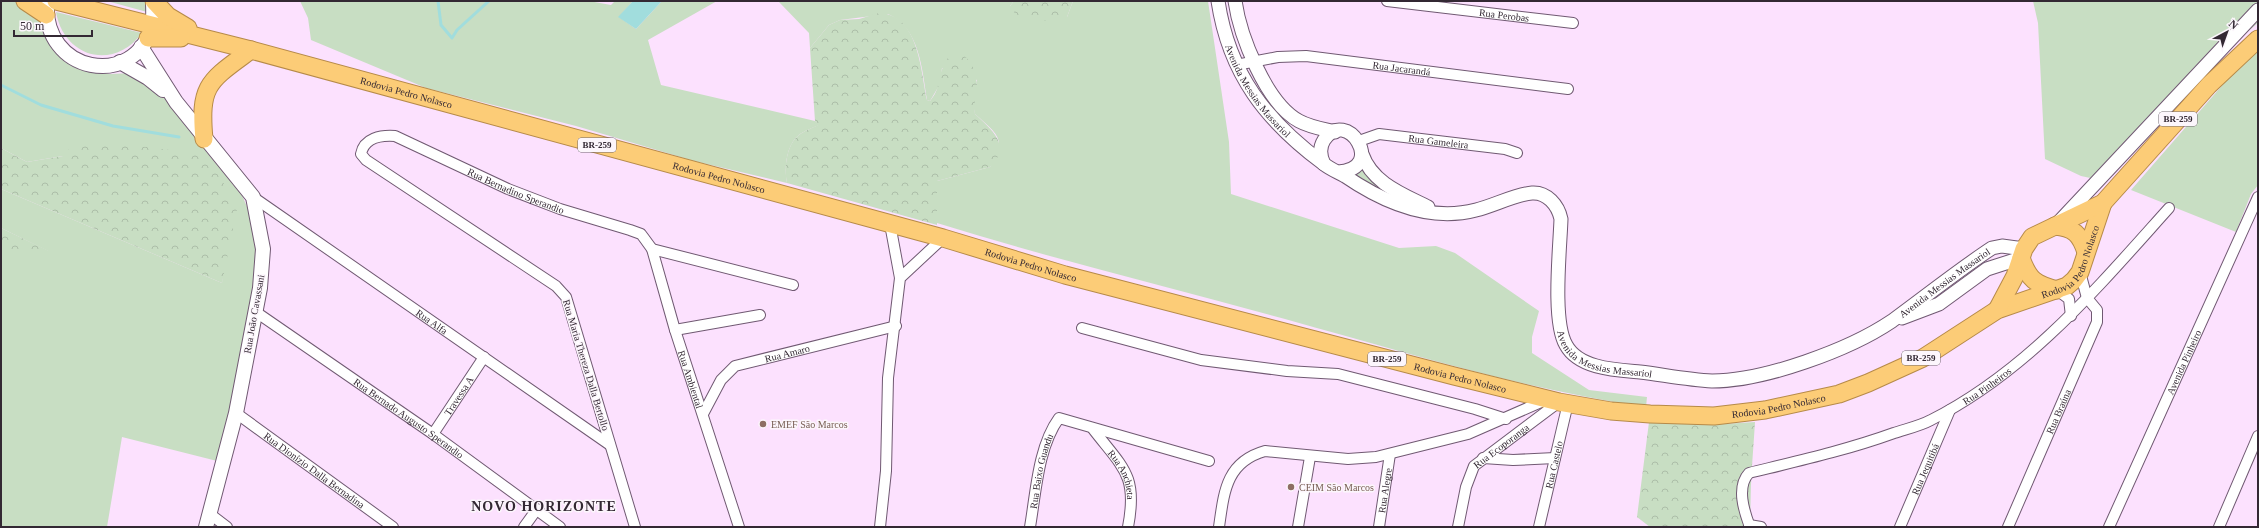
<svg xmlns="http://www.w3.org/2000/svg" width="2259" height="528" font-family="Georgia,serif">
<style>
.grass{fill:#c8dec3}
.forest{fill:url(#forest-crowns)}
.water{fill:#a1dddd}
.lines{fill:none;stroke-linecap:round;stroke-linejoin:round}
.stream{stroke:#a1dddd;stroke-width:3}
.minor-casing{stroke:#705972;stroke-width:12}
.tertiary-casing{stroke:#705972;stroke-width:15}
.secondary-casing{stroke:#705972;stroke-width:16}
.trunk-casing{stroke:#b68a49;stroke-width:19}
.minor{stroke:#fff;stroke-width:10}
.tertiary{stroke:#fff;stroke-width:13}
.secondary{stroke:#fff;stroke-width:14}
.trunk{stroke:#fccc77;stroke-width:17}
.education-dot{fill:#8d6e63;stroke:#fcf6fc;stroke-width:1.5}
.labels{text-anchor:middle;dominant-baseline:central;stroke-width:3;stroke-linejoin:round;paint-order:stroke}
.shield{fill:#fcf6fc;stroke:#6f666f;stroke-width:1}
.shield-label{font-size:9px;font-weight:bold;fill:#332833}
.street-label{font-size:10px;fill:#332833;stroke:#fcf6fc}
.education-label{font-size:10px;fill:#785e54;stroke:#fcf6fc;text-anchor:start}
.district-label{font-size:14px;font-weight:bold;letter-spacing:1px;fill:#332833;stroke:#fcf6fc}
</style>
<defs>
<pattern id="forest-crowns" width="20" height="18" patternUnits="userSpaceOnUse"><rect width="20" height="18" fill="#c8dec3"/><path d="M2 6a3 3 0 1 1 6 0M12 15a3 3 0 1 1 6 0" fill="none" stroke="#acbea8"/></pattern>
</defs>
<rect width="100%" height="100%" fill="#fce1fe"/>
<g class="grass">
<path d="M1,1h17l16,10 11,18 41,40 24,5 22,-1 23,12 25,28 58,73 17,39 5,33 -35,205 -103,-26 -15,90h-106v-276h47l-47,-23v-39l221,94 1,-11 -160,-116 -36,6 -26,-14z"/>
<path d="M107,1h40v11z"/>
<path d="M300,1h289l22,4 4,-4h18l-14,16 17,12 26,-28h55l-69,39 13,45 154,36 4,4c-7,3 -15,6 -20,10 -13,10 -15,33 -12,48l-93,-22 -118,-35 -150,-38 -115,-48 -3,-22z"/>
<path d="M778,1h236l-4,5 57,11 6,-16h135l21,141 2,52 168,54 37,-2 19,7 84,58 -7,26v16l57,37 58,7 -1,10c-123,-18 -242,-55 -361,-88 -116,-32 -233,-60 -348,-96v-42l53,-14c18,-28 7,-33 -15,-53l-2,-10 4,-24 -35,-12 -2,16 -10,17 -3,-1c-5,-30 -7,-72 -39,-86l-48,6 -11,5 -19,23 -1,-15z"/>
<path d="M2033,1h225v22l-34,29 -123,133 -6,-6 -14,-3 -36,-17 -7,-136z"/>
<path d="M56,12l86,21c-28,38 -78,25 -86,-21z"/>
<path d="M2258,49v136l-7,9 -15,38 -105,-42 102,-117z"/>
<path d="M1362,170l20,18 30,18 -60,-27z"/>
</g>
<g class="forest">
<path d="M1014,1h59l-6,16 -4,3c-19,0 -44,6 -53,-14z"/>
<path d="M879,13c40,1 42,59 48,87l3,1c11,-13 7,-21 13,-34 11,-27 30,-9 33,11 3,11 -3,24 -1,36 16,15 38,32 15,53l-53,14v44l-150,-42c-3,-15 -1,-38 12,-48 5,-4 13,-7 19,-10l-3,-4 -5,-73 19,-23 11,-5 19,-1z"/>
<path d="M108,142l101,13 28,54 -15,74 -221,-94v-41l26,14 36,-6 6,-7z"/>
<path d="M1,228l48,23h-48z"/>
<path d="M1649,422l74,2 32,-2c-2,35 -6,70 -4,105h-101l-13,-10z"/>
</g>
<path class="water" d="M633,1h29l-26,28 -18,-12z"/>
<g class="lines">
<g class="stream">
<path d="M438,1l3,24 11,13 5,-8 32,-29"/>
<path d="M1,85l40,20 72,21 66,11"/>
</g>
<g class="minor-casing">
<g id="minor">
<path id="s1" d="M1387,1l186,22"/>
<path id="s2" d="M1236,65l42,-8 28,-1 262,33"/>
<path id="s3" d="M1359,141l20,-7 126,15 12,4"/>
<path id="s4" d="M253,197l357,248"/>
<path d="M890,224l10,54"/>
<path d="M652,249l141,36"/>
<path d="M2057,290l12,9 2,17"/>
<path id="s5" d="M256,312l177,122 127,93"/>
<path d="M1082,328l119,32 86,11 51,3 137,35 31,10"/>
<path d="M675,330l85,-15"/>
<path id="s6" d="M236,413l157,114"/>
<path id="s7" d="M703,414l18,-34 14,-14 161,-40"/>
<path id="s8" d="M1093,429c30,39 45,46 35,98"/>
<path id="s9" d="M433,434l51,-77"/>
<path d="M1483,458l30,2 42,-2"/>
<path d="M210,514l17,13"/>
<path d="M1749,525l12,2"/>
<path d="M524,527l13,-18"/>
<path id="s10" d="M635,527l-69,-230 -10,-11 -190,-126 -5,-6c3,-16 20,-19 34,-18l113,53 52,20 70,21 11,4 3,4 8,11 23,81 64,197"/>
<path d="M880,527l6,-56 2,-93 12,-100 43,-40"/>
<path id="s11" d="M1030,527c6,-35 8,-80 29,-109l150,43"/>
<path d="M1219,527c5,-35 7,-65 46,-76l83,8 28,-2 92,-23 80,-35"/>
<path d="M1298,527l12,-70"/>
<path id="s12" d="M1379,527l11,-73"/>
<path id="s13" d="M1458,527l8,-40 8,-21 85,-64"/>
<path id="s14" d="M1539,527l29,-124"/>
<path id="s15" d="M1750,527c-6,-16 -14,-40 -1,-54 49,-12 98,-23 145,-40 12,-4 26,-7 37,-13 97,-49 167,-133 238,-212"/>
<path id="s16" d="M1900,527l50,-117"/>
<path id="s17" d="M2008,527l89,-205v-12l-10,-12 -7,-26"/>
<path id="s18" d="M2109,527l149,-330"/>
<path d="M2219,527l39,-91"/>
</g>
</g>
<g class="tertiary-casing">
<g id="tertiary">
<path id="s19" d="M1218,1c11,73 48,120 106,163"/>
<path d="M1235,1c5,35 31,102 64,120 11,6 24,8 36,11"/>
<path d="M1362,154c10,29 40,40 66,53"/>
<path id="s20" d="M1338,172c50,-3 8,-66 -14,-32 -5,8 -4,16 0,24 6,5 14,8 21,12 38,26 85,46 131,34 17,-4 40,-16 56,-17 15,-1 26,12 29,26 -1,30 -9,102 5,126 13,24 51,25 74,27 24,3 49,8 72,9 52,0 137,-31 180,-60 33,-24 65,-50 100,-73l10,-2 22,3"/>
<path d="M2059,222l199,-212"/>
<path d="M1902,318l37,-14 48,-35 34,-11"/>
</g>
</g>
<g class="secondary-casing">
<g id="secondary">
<path d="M47,1c-6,73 88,89 105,25 2,-8 1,-17 1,-25"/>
<path d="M141,47l35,55 77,95 10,52 -3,39 -24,125 -30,114"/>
<path d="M120,62l28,16 15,12"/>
</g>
</g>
<g class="trunk-casing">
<g id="trunk">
<path d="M25,1l21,14"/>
<path id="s21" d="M56,1l195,49 692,188 122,37 389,101 105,26 52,9 39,3 64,2 51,-6 74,-16 29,-11 55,-25 74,-48 70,-24 7,-6 6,-8 23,-69"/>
<path d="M154,1l14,15 20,12"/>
<path d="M148,38h33"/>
<path d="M204,139c-5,-55 5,-58 47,-89"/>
<path d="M2055,226c19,2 25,8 31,26"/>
<path d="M2021,258c8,22 14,26 36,32"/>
<path d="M1997,310l18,-34 9,-27 8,-12 71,-34 106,-118 49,-46"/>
</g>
</g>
<use href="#minor" class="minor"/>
<use href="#tertiary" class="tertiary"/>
<use href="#secondary" class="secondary"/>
<use href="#trunk" class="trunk"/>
</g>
<g class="education-dot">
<circle cx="763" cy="424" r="4"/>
<circle cx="1291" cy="487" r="4"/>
</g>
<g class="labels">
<g class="shield">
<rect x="2159" y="112" width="38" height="14" rx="3"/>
<rect x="578" y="138" width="38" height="14" rx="3"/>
<rect x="1902" y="351" width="38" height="14" rx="3"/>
<rect x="1368" y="352" width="38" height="14" rx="3"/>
</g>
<g class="shield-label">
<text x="2178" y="119">BR-259</text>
<text x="597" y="145">BR-259</text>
<text x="1921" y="358">BR-259</text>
<text x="1387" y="359">BR-259</text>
</g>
<g class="street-label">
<text stroke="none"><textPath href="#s1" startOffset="118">Rua Perobas</textPath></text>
<text stroke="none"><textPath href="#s2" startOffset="167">Rua Jacarandá</textPath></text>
<text stroke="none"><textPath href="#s19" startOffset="100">Avenida Messias Massariol</textPath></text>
<text stroke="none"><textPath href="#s21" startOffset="362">Rodovia Pedro Nolasco</textPath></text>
<text stroke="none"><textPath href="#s3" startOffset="81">Rua Gameleira</textPath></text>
<text stroke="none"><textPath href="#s21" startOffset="686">Rodovia Pedro Nolasco</textPath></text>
<text stroke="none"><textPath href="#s10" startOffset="666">Rua Bernadino Sperandio</textPath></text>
<text stroke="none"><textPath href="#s21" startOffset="2113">Rodovia Pedro Nolasco</textPath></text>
<text stroke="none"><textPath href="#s21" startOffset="1010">Rodovia Pedro Nolasco</textPath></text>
<text stroke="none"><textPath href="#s20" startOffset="916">Avenida Messias Massariol</textPath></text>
<text transform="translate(254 314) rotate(-80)">Rua João Cavassani</text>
<text stroke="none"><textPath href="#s4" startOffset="218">Rua Alfa</textPath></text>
<text stroke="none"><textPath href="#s20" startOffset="544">Avenida Messias Massariol</textPath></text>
<text stroke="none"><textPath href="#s7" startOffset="112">Rua Amaro</textPath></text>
<text stroke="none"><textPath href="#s18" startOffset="181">Avenida Pinheiro</textPath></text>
<text transform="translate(586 365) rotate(73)">Rua Maria Thereza Dalla Bertollo</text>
<text stroke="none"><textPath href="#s21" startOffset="1454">Rodovia Pedro Nolasco</textPath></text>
<text stroke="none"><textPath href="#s10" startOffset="953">Rua Ambiental</textPath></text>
<text stroke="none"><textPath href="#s15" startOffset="312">Rua Pinheiros</textPath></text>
<text stroke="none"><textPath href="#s9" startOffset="46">Travessa A</textPath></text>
<text stroke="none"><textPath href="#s21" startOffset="1777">Rodovia Pedro Nolasco</textPath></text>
<text stroke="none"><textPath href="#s17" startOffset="126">Rua Braúna</textPath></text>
<text stroke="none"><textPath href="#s5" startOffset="186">Rua Bernado Augusto Sperandio</textPath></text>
<text stroke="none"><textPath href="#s13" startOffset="97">Rua Ecoporanga</textPath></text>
<text stroke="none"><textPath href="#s14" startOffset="64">Rua Castelo</textPath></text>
<text stroke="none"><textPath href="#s16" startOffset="63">Rua Jequitibá</textPath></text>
<text stroke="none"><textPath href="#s6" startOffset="97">Rua Dionízio Dalla Bernadina</textPath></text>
<text stroke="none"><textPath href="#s11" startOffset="57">Rua Baixo Guandu</textPath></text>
<text stroke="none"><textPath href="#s8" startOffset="55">Rua Anchieta</textPath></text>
<text stroke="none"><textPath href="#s12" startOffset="37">Rua Alegre</textPath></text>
</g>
<g class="education-label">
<text x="771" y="424">EMEF São Marcos</text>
<text x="1299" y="487">CEIM São Marcos</text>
</g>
<g class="district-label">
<text x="544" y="506">NOVO HORIZONTE</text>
</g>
</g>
<rect width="2259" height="528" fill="none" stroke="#332833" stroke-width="4"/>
<g transform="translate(2227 32) rotate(41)" stroke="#fcf6fc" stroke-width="3" paint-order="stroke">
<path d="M0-3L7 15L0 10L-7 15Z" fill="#332833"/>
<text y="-6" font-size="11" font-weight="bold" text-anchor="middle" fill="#332833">N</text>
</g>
<path d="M14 30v6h78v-6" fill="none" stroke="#332833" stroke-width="2"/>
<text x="20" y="30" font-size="12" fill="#332833" stroke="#fcf6fc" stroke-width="3" paint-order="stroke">50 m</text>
</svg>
